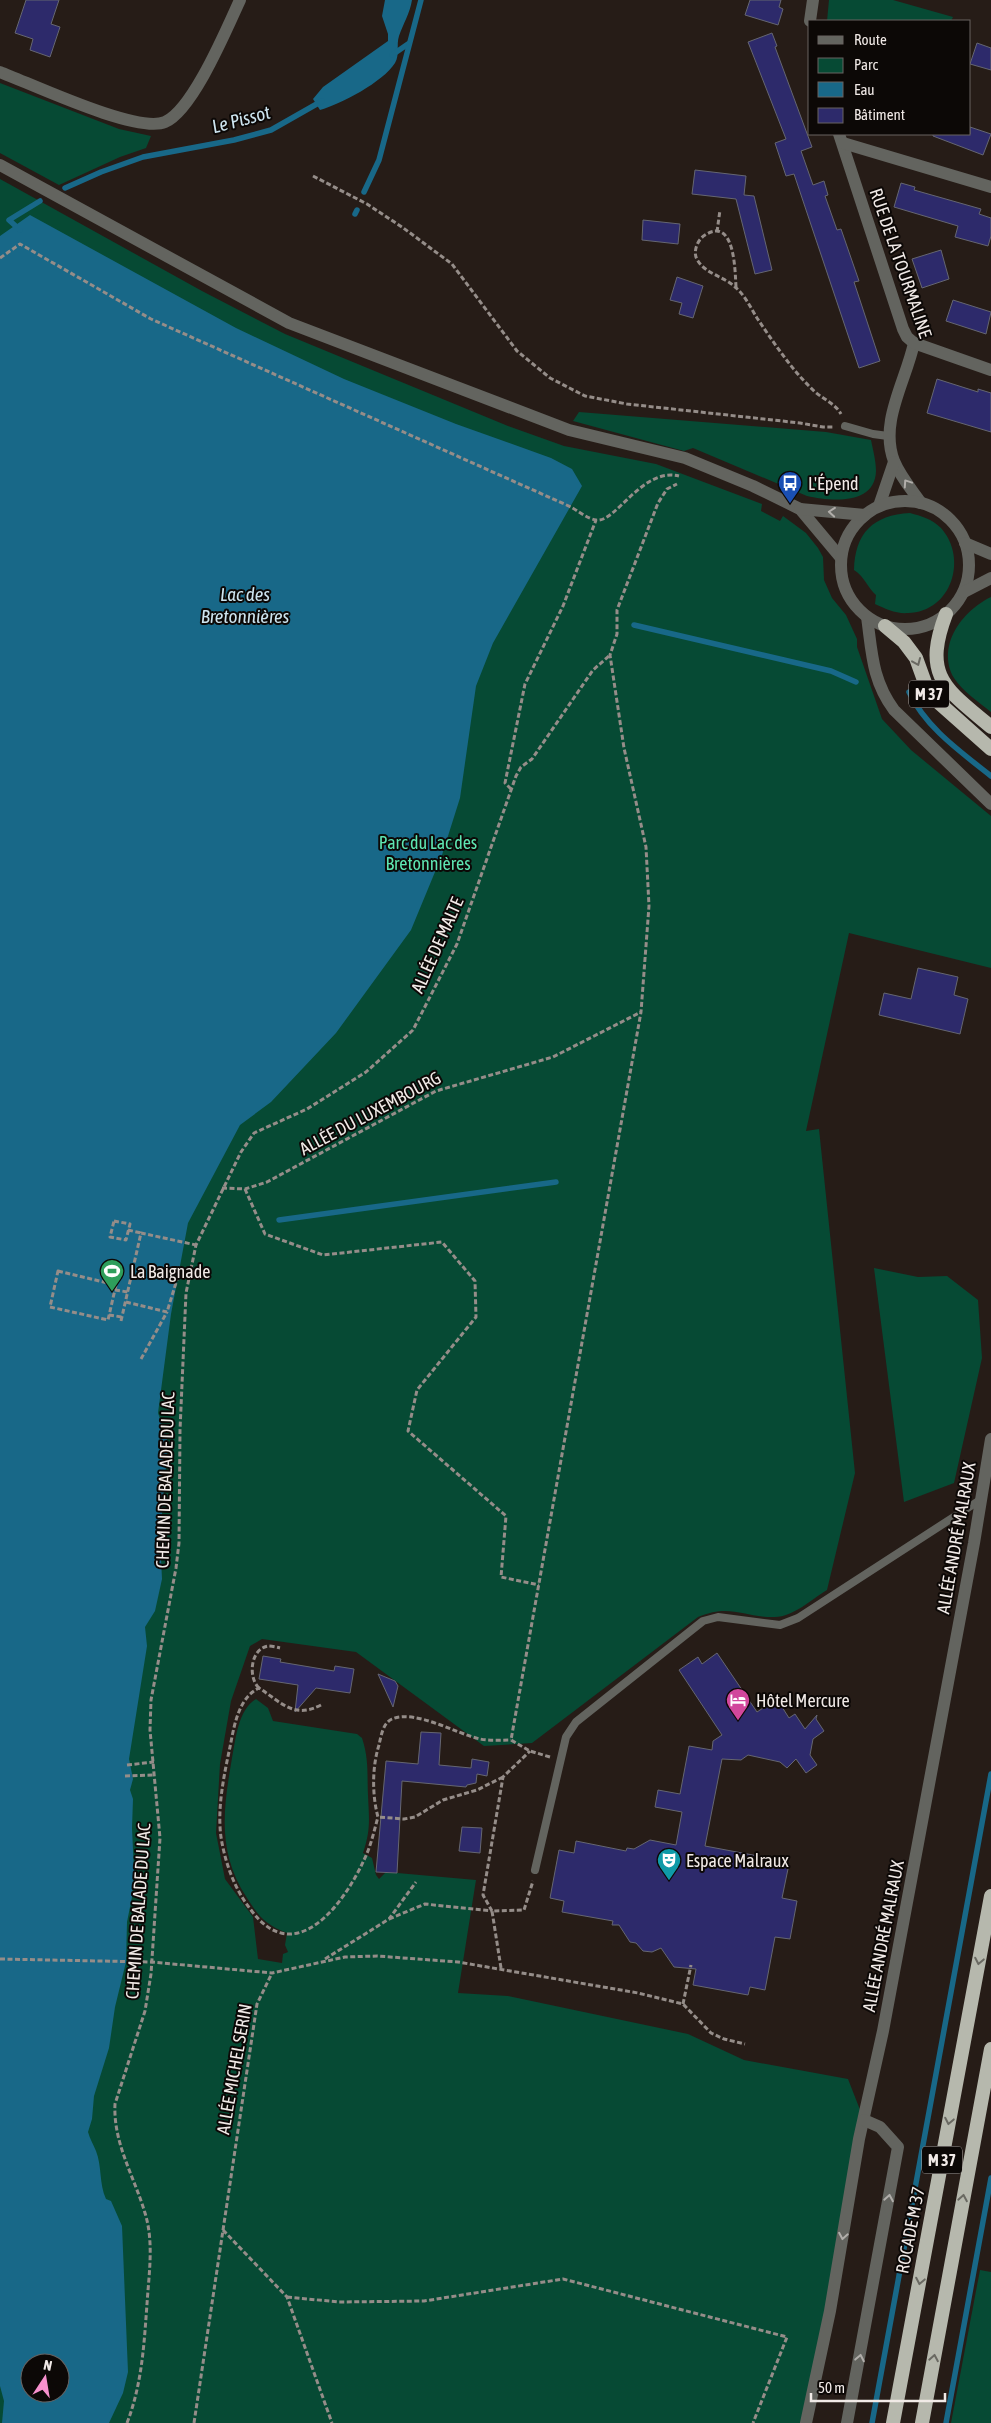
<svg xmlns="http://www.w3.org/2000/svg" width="991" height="2423" font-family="'Asap Condensed',sans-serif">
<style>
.green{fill:#064a34;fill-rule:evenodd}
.water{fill:#186888;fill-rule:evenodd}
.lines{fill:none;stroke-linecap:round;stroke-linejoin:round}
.stream{stroke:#186888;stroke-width:5.5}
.building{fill:#2d2a6b;stroke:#656671}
.path{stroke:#958d89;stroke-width:3;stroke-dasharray:5 2.5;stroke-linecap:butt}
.service{stroke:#63645f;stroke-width:8}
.minor{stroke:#63645f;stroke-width:12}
.tertiary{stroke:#63645f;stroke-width:12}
.trunk{stroke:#b6b8ad;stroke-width:14}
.oneway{stroke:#b1aeaa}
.oneway2{stroke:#6a6962}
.labels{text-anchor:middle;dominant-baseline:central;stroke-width:4;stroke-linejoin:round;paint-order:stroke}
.shield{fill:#0c0806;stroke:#aca6a4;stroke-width:1}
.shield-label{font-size:16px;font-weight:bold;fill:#f1eae7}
.street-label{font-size:18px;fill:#f1eae7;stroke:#0c0806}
.poi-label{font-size:18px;fill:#f1eae7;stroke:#0c0806;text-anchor:start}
.park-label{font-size:18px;fill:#5ee6b2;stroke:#0c0806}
.water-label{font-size:19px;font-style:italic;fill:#cee5f0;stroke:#0c0806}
</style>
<rect width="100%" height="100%" fill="#261c17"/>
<g class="green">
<path d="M829,0h64l60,17 -2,4h-124z"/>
<path d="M0,83l119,46 32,7 -5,12 -26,9 -61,28 -59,-32z"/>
<path d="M0,179l202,112 83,43 223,92 56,20 92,18 106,40 -1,7 19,10 3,-5 23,17 12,15 5,9 1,23 8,18 14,17 11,24v8l25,72 29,31 80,66v152l-142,-35 -43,198 13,-2 36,344 -28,117c-15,9 -34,27 -52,27 -31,1 -44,-14 -77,0l-166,126 -48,3 -128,-94 -94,-13 -12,7 -19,55 -11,63 -4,69 9,46 28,38 5,42 24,4 1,-9 5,-2 -3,-7 2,-12c-21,-8 -28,-16 -40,-35 -30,-46 -24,-88 -15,-140 4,-20 6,-48 24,-59l12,9 5,13 84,13 5,4c7,21 5,36 6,57 1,24 3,34 -5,58l9,5 4,17 3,4 7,-7 90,8 -18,113 50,3 180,38 56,26 104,19 16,41 -58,303h-806zM30,2363h30v30h-30z"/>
<path d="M579,412l247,20 45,8c2,10 5,21 5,31 -1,35 -46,30 -69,25l-114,-48 -9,3 -111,-30z"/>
<path d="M910,513c11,3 22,6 31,15 27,30 11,84 -33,85 -12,1 -22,-4 -33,-9l1,-9c-9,-8 -11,-18 -22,-25 1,-37 19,-55 56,-57z"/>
<path d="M991,597v115c-12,-10 -28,-20 -37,-34 -18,-32 8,-67 37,-81z"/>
<path d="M874,1268l44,9 29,-1 31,24 4,58 -28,125 -50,19z"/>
<path d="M980,2270l11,2v151h-40z"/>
</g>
<g class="water">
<path d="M385,0h27c-2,13 -9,24 -13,36 -3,9 1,18 -4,27 -12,19 -54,41 -75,47l-7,-11 10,-12 65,-46v-7l-6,-18z"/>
<path d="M30,215l206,113 108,51 112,45 95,34 21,11 10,17 -89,157 -17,43 -16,112 -18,57 -31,75 -75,103 -65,69 -31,23 -52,98 -17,91 -13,99 10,29 -8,96 2,41 -7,32 -10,16 2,19 -18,113 4,20 -3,11 3,9 -1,29 2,44 -2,25 -5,25 -1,40 -11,45 -6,41 -15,48 -2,23 -4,13c2,7 5,12 8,19 6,15 3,33 10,48l5,2 11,25 6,146 -5,21 -14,30h-107l2,-22 -4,-15v-2150zM30,2363h30v30h-30z"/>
</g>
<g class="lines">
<g class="stream">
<path d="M392,55l16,-11"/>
<path d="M65,188l36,-16 42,-15 91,-17 37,-10 51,-29"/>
<path d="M364,192l15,-32 42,-160"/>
<path d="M355,214l2,-4"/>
<path d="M20,230l-11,-10 31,-19"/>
<path d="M634,625l197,46 25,11"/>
<path d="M909,692c17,36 52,60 82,84"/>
<path d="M279,1220l277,-38"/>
<path d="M872,2423l119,-649"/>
<path d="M946,2423l45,-245"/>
</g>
</g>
<g class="building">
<path d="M26,0h33l-8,24 9,3 -10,30 -20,-7 3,-11 -18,-6z"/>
<path d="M750,0h31l-2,7 4,2 -5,16 -33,-10z"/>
<path d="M772,33l5,13 -2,1 37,100 -11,4 12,34 11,-4 4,14 -3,1 12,34 4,-1 18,52 -5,1 26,79 -21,7 -65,-194 -8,2 -11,-33 11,-4 -38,-97z"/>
<path d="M977,43l14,5v22l-21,-6z"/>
<path d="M970,127l21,7 -8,21 -50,-19v-2h37z"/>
<path d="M695,170l51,6 -2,19 10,1 18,74 -17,4 -19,-75 -44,-5z"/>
<path d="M901,183l14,4 -1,3 67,19 -2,5 12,4v18l-3,10 -33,-9 3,-11 -64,-19z"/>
<path d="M643,220l37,4 -2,20 -36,-4z"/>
<path d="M941,250l8,29 -27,9 -10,-29z"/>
<path d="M677,277l26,9 -10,32 -14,-4 3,-11 -12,-3z"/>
<path d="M953,300l38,12 -5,22 -40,-13z"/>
<path d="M937,379l41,13v-3l13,4v39l-64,-19z"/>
<path d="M918,968l40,9 -4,18 14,4 -8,35 -81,-19 5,-22 27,6z"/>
<path d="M717,1653l40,59 20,-13 12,19 6,-4 10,15 12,-14 -1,4 8,12 -11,8 -3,16 7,10 -11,8 -10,-14 -9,9 -7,-6 -32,-7 -7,5 -19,-1 -17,87 69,13v2l15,3 -7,34 15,3 -7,38 -15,-2 -10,53 -15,-3 -2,8 -55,-10 3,-16 -22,-2 -13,-19 -9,4 -9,-1 -7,-8 -6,-1 -11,-17h-7l1,-4 -51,-9 2,-11 -14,-3 9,-48 15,3 2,-12 50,10 1,-3 7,1 16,-9 26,5 6,-33 -27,-5 3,-17 22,4 9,-48 23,4 1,-9 9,-6 -43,-65 19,-13 4,7z"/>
<path d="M263,1656l18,3 -1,3 54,9 1,-5 19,3 -4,24 -34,-5 -21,24 3,-27 -39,-6z"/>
<path d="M378,1674l17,7 3,5 -5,21z"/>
<path d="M421,1732l20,1 -2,32 32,3 1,-9 17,3 -2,14 -10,-2 -1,9 -9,2 -1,2 -64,-6 -5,92 -21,-1 10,-111 32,3z"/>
<path d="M462,1827l20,1 -2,25 -21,-2z"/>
</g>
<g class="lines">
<g class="path">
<path d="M313,176l54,28 35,23 50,37 65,87 33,27 35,18 42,8 173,19 23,4h10"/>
<path d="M717,232l3,-22"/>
<path d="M0,258l20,-14 131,75 420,188c7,4 17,12 25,13 19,4 46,-53 83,-44"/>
<path d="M736,287c-1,-16 -1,-71 -31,-52 -8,5 -13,18 -7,26 8,13 27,16 37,26 9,7 16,21 22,31 17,25 34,51 56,72 9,9 22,13 28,24"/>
<path d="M511,789l-6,-6 20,-99 38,-78 33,-86"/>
<path d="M222,1188l23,1 22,-7 169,-91 117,-34 88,-45"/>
<path d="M245,1189l20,45 58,21 119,-13 33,39 1,36 -59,73 -9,41 98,85 -5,61 38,8"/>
<path d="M114,1221l16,3 -4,16 -16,-3z"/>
<path d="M128,1230l13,3"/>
<path d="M58,1271l58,14 -8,35 -58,-13z"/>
<path d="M115,1290l13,2"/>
<path d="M126,1302l41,10 12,-39 10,4"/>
<path d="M109,1315l13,2"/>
<path d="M121,1321l20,-88 55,12"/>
<path d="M141,1359l26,-47"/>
<path d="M259,1688c-11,-10 -9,-39 9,-42 3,0 8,1 12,2"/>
<path d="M321,1705c-27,14 -39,-2 -62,-17 -21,10 -25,39 -29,59 -6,28 -13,61 -9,90 4,26 14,53 30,73 44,60 93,-6 113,-50 7,-14 10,-29 14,-43"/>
<path d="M550,1757l-20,-6 -19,-11 130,-728 8,-106 -3,-59 -22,-99 -14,-93 7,-21v-24l41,-107 9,-14 10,-5"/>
<path d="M127,1765l27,-3"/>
<path d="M125,1776l30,-1"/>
<path d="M503,1777l-26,13 -34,10 -28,17 -11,2 -26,-2c-6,-22 -6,-50 1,-72 2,-9 4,-22 13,-26 23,-10 65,15 88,20 10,2 21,1 31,1"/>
<path d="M492,1911l-9,-16 20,-118 27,-26"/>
<path d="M389,1919l36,-15 67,7"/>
<path d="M0,1959l151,3 121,11 73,-16 32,-1 81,6 180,31 45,11 28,29 13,6 21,5"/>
<path d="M325,1959l64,-40 27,-37"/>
<path d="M501,1968l-9,-57 32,-1 9,-29"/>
<path d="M683,2004l8,-39"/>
<path d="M223,2230l64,67 45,126"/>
<path d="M287,2297l52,5 85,-1 139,-22 224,58 -34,86"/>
<path d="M127,2423c15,-39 17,-78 20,-119 2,-31 7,-62 -2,-91 -11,-37 -32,-70 -30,-109l30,-93 6,-37 9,-136 -10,-108 1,-30 25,-132 3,-25 1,-113 6,-137 10,-48 45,-93 13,-19 53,-24 59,-37 47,-42 44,-86 59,-168 5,-9 11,-8 61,-89 17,-15"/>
<path d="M194,2423l63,-419 15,-31"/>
</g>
<g class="service">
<path d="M845,426l28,8 15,2"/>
<path d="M535,1870l31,-133 10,-15 127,-101 15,-4 62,8 18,-7 182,-118"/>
</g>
<g class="minor">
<path d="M810,21l3,-21"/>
<path d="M0,72c32,12 137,62 165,50 28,-12 62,-94 75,-122"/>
<path d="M839,134l64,195 4,8 7,6c-8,38 -35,79 -20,118 6,15 18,29 27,42"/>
<path d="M843,143l148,44"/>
<path d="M914,343l77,27"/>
<path d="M879,506l15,-44"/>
<path d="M867,617c5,36 5,63 27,93l97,94"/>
<path d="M806,2423l24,-112 29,-172 24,-108 91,-488 17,-104"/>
<path d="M847,2423l51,-276 -18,-20 -16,-7"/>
</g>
<g class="tertiary">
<path d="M0,165l289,158 280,107 116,28 68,28 47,23 41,49"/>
<circle cx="905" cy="565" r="64"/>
<path d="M800,509l65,6"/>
<path d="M965,543l26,11"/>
<path d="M964,592l27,-14"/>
</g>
<g class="trunk">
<path d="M946,614c-24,63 0,75 45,113"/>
<path d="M885,626l19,16 12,16 13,36 62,55"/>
<path d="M893,2423l98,-527"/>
<path d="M922,2423l69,-374"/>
</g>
</g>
<defs><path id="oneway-chevron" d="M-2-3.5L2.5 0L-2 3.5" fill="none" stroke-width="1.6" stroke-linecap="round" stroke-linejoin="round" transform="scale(1.25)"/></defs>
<g class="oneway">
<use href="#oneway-chevron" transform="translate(907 483) rotate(-124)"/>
<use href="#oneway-chevron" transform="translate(832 512) rotate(-175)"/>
<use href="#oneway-chevron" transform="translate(889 2198) rotate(-80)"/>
<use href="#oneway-chevron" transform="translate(843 2236) rotate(100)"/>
<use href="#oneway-chevron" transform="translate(860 2358) rotate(-79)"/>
</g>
<g class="oneway2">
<use href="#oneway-chevron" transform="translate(917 662) rotate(67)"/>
<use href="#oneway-chevron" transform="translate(979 1961) rotate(101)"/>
<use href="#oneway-chevron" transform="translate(949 2121) rotate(101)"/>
<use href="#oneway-chevron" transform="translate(963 2198) rotate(-80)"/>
<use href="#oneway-chevron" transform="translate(920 2281) rotate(101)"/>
<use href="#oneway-chevron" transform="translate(934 2358) rotate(-80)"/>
</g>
<defs>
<g id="bus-pin" transform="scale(1.25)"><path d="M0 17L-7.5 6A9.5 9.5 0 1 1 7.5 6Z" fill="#1a4fb4" stroke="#0c0806"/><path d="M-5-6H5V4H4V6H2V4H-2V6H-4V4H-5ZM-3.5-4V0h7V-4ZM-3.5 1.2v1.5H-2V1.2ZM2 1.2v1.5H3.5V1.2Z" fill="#fff"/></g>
<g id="stadium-pin" transform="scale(1.25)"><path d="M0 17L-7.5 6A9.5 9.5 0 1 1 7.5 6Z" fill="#2e9e5b" stroke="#0c0806"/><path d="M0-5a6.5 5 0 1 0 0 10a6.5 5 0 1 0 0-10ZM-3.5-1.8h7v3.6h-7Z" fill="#fff"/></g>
<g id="hotel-pin" transform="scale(1.25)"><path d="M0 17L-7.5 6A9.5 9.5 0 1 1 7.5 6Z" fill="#d1479c" stroke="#0c0806"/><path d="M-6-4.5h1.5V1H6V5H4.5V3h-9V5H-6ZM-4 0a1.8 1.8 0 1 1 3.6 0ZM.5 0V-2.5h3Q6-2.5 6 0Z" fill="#fff"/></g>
<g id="theatre-pin" transform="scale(1.25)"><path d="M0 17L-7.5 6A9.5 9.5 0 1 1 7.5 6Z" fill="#0f9aa8" stroke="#0c0806"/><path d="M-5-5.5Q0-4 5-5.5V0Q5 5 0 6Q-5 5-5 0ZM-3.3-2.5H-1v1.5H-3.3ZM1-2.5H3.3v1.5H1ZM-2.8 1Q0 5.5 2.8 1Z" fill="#fff"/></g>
</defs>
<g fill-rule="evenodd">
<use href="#bus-pin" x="790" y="483"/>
<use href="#stadium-pin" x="112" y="1271"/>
<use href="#hotel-pin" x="738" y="1700"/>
<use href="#theatre-pin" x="669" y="1860"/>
</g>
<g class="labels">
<g class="shield">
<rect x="909" y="680.5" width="40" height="27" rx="4"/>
<rect x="922" y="2146.5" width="40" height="27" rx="4"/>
</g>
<g class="shield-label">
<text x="929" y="694">M 37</text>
<text x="942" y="2160">M 37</text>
</g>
<g class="street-label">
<text transform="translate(901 263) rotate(71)">RUE DE LA TOURMALINE</text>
<text transform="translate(437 945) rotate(-66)">ALLÉE DE MALTE</text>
<text transform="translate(370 1113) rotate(-28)">ALLÉE DU LUXEMBOURG</text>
<text transform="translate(165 1480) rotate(-88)">CHEMIN DE BALADE DU LAC</text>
<text transform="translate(956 1538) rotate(-80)">ALLÉE ANDRÉ MALRAUX</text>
<text transform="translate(138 1911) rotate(-86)">CHEMIN DE BALADE DU LAC</text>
<text transform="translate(883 1936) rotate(-79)">ALLÉE ANDRÉ MALRAUX</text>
<text transform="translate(234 2069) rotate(-80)">ALLÉE MICHEL SERIN</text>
<text transform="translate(910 2230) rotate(-79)">ROCADE M 37</text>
</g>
<g class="poi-label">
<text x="808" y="483">L'Épend</text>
<text x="130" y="1271">La Baignade</text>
<text x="756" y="1700">Hôtel Mercure</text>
<text x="686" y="1860">Espace Malraux</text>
</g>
<g class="park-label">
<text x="428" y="842">Parc du Lac des<tspan x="428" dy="21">Bretonnières</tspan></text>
</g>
<g class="water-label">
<text transform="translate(241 119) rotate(-15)">Le Pissot</text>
<text x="245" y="594">Lac des<tspan x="245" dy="22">Bretonnières</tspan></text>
</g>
</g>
<rect x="808" y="20" width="162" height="115" fill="#0c0806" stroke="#686260"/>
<rect x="818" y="36" width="25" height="8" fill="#63645f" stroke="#686260"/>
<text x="854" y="45" font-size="15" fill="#f1eae7">Route</text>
<rect x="818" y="58" width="25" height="15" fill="#064a34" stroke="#686260"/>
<text x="854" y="70" font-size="15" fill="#f1eae7">Parc</text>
<rect x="818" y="82" width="25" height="15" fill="#186888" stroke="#686260"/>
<text x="854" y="95" font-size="15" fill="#f1eae7">Eau</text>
<rect x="818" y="108" width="25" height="15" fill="#2d2a6b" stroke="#686260"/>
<text x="854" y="120" font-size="15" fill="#f1eae7">Bâtiment</text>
<g transform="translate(45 2378) rotate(12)"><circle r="24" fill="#0c0806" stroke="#686260"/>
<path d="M0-4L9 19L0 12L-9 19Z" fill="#f790cd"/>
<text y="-8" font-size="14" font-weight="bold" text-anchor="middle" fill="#f1eae7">N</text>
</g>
<path d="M811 2393v8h134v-8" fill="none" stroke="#f1eae7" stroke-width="2.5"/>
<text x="818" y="2393" font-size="15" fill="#f1eae7" stroke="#0c0806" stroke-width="4" paint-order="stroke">50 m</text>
</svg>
